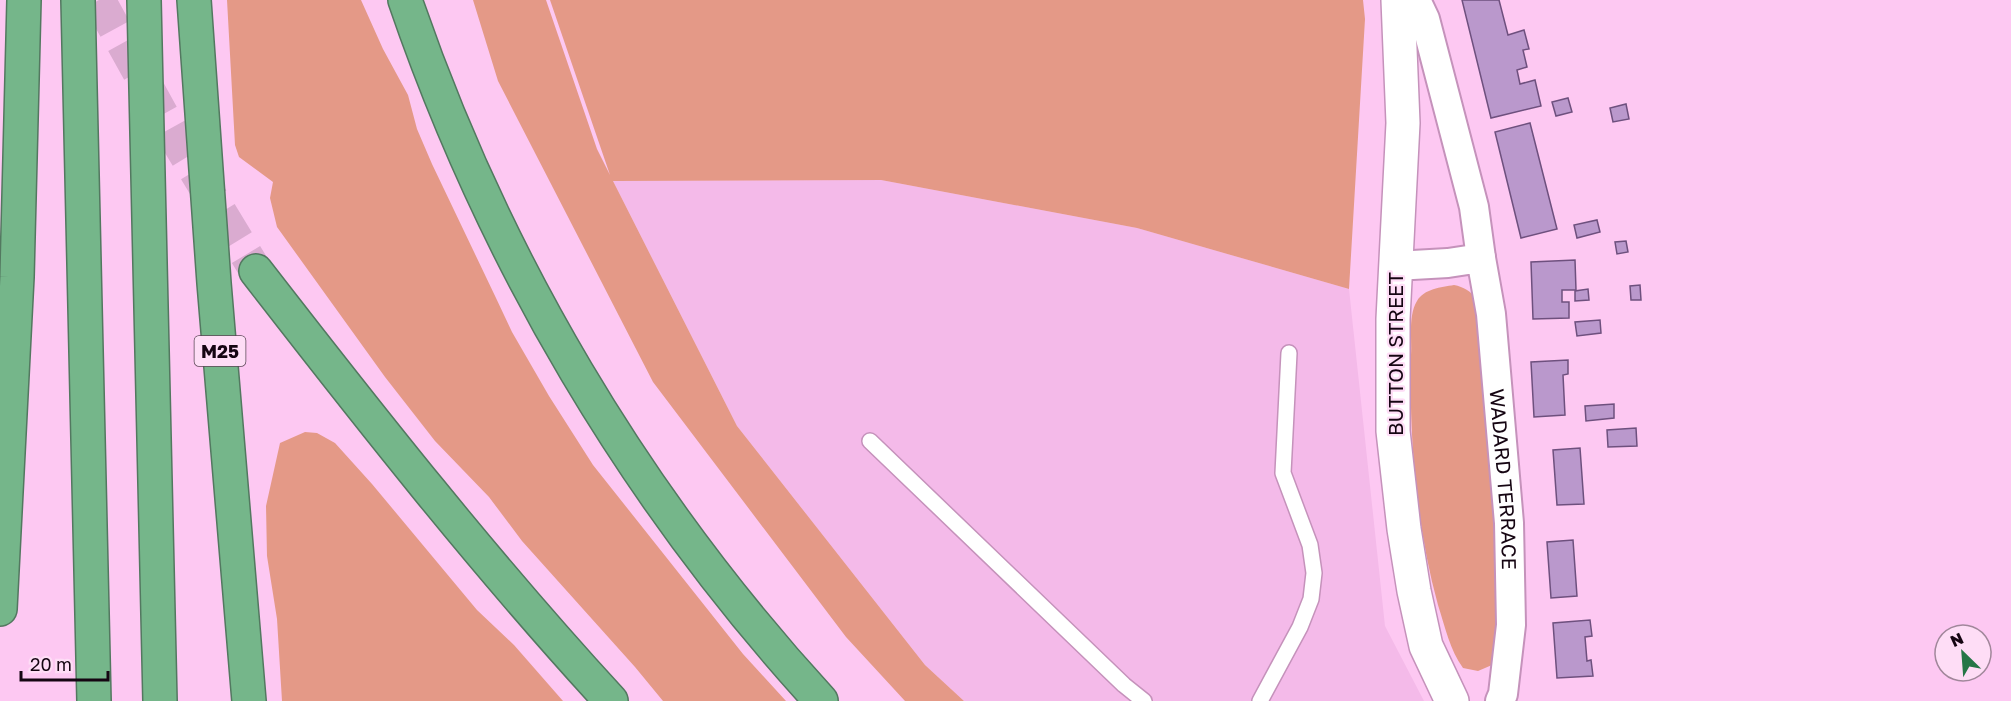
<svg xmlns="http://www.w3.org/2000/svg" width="2011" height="701" font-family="'Golos Text',sans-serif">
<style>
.built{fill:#f4bae9}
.green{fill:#e49987}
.building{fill:#ba98cc;stroke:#6e507e;stroke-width:1.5}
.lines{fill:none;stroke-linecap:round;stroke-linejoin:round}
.motorway-tunnel{stroke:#daabd0;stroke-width:33;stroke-dasharray:33 16;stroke-linecap:butt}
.service-casing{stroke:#c592bb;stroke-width:18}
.minor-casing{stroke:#c592bb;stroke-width:32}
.tertiary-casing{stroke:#c592bb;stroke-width:36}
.motorway-casing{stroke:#537860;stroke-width:36}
.service{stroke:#fff;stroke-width:15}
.minor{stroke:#fff;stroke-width:28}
.tertiary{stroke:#fff;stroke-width:33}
.motorway{stroke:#75b68a;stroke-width:33}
.labels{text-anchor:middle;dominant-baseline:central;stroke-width:4.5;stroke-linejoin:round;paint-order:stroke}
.shield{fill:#feddf6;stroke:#5b4656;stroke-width:1.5}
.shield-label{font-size:18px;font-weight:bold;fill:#150512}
.street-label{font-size:20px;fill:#150512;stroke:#feddf6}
</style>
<rect width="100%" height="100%" fill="#fdc8f2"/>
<path class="built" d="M881,180l256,48 212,61 36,337 39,75h-460l-39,-36 -188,-239 -124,-245z"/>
<g class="green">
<path d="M227,0h134l22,49 25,46 9,34 15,35 64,134 16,34 37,64 44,69 150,189 43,47h-123l-28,-34 -113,-126 -33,-44 -54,-56 -50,-64 -108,-150 -7,-29 3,-16 -34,-25 -4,-12z"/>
<path d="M473,0h73l51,149 13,26 -60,-175h813l2,19 -16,270 -212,-61 -256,-48 -268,1 124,245 188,239 39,36h-59l-59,-64 -193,-255 -155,-301z"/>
<path d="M1454,285c10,2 16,6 23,14l27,302 -12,64 -14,6 -15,-3c-13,-18 -18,-41 -25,-63 -22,-80 -29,-167 -27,-250 1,-17 -3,-39 6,-54 7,-12 24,-14 37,-16z"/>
<path d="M305,432l12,1 18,10 37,41 105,126 37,35 49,56h-281l-5,-82 -10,-63 -1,-50 14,-63z"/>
</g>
<g class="building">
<path d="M1462,0h37l9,35 16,-5 5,19 -6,1 4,17 -10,3 3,14 15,-4 6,26 -50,12z"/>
<path d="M1568,98l4,14 -16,4 -4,-14z"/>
<path d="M1626,104l3,15 -16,3 -3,-14z"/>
<path d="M1530,123l27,106 -36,9 -26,-106z"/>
<path d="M1597,220l3,12 -23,6 -3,-13z"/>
<path d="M1626,241l2,11 -11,2 -2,-12z"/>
<path d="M1575,260l1,30h-14v12h7v16l-36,1 -2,-57z"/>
<path d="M1640,285l1,15h-10l-1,-14z"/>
<path d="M1588,289l1,11 -14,1v-10z"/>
<path d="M1600,320l1,13 -24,3 -2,-14z"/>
<path d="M1568,360v14l-5,1 2,40 -31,2 -3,-55z"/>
<path d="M1614,404v14l-28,3 -1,-15z"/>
<path d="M1636,428l1,18 -29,1 -1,-17z"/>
<path d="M1580,448l4,56 -27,1 -4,-55z"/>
<path d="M1573,540l4,56 -26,2 -4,-56z"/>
<path d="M1590,620l2,16 -7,1 2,24 4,-1 2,16 -36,2 -4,-55z"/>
</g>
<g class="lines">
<path class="motorway-tunnel" d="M99,0l75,136 82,135"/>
<g class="service-casing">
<g id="service">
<path d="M870,441l254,244 20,16"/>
<path d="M1260,701l40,-74 11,-28 3,-26 -4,-28 -27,-72 6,-120"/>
</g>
</g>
<g class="minor-casing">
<g id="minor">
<path d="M1416,0l9,19 49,188 7,51"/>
<path id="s1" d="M1395,266l53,-3 33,-5 10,56 18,209 2,102 -8,69 -3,7"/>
</g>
</g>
<g class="tertiary-casing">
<path id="tertiary" d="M1398,0l5,123 -10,196v112l11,98 10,62 12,55 26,55"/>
</g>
<g class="motorway-casing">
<g id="motorway">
<path d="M78,0l16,701"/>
<path d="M144,0l16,701"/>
<path d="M194,0l20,283 35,418"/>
<path d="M405,0c89,260 230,498 416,701"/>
<path d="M256,271c114,147 229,293 355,430"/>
<path d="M0,609l17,-332 7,-277"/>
</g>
</g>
<use href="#service" class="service"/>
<use href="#minor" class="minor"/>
<use href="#tertiary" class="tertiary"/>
<use href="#motorway" class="motorway"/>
</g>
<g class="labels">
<rect class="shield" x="194.5" y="336" width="51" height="30" rx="4.5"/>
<g class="shield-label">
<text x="220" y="351">M25</text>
</g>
<g class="street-label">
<text transform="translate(1395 354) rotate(-90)">BUTTON STREET</text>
<text stroke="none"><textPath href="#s1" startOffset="309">WADARD TERRACE</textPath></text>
</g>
</g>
<g transform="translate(1963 653) rotate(335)"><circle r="28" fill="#feddf6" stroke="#a1879b" stroke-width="1.5"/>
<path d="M0-4.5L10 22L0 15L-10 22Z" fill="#267647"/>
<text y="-9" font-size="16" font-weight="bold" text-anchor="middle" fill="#150512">N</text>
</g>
<path d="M21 671v9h87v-9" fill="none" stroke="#150512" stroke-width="3"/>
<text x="30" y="671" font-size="18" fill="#150512" stroke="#feddf6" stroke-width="4.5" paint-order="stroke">20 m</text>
</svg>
